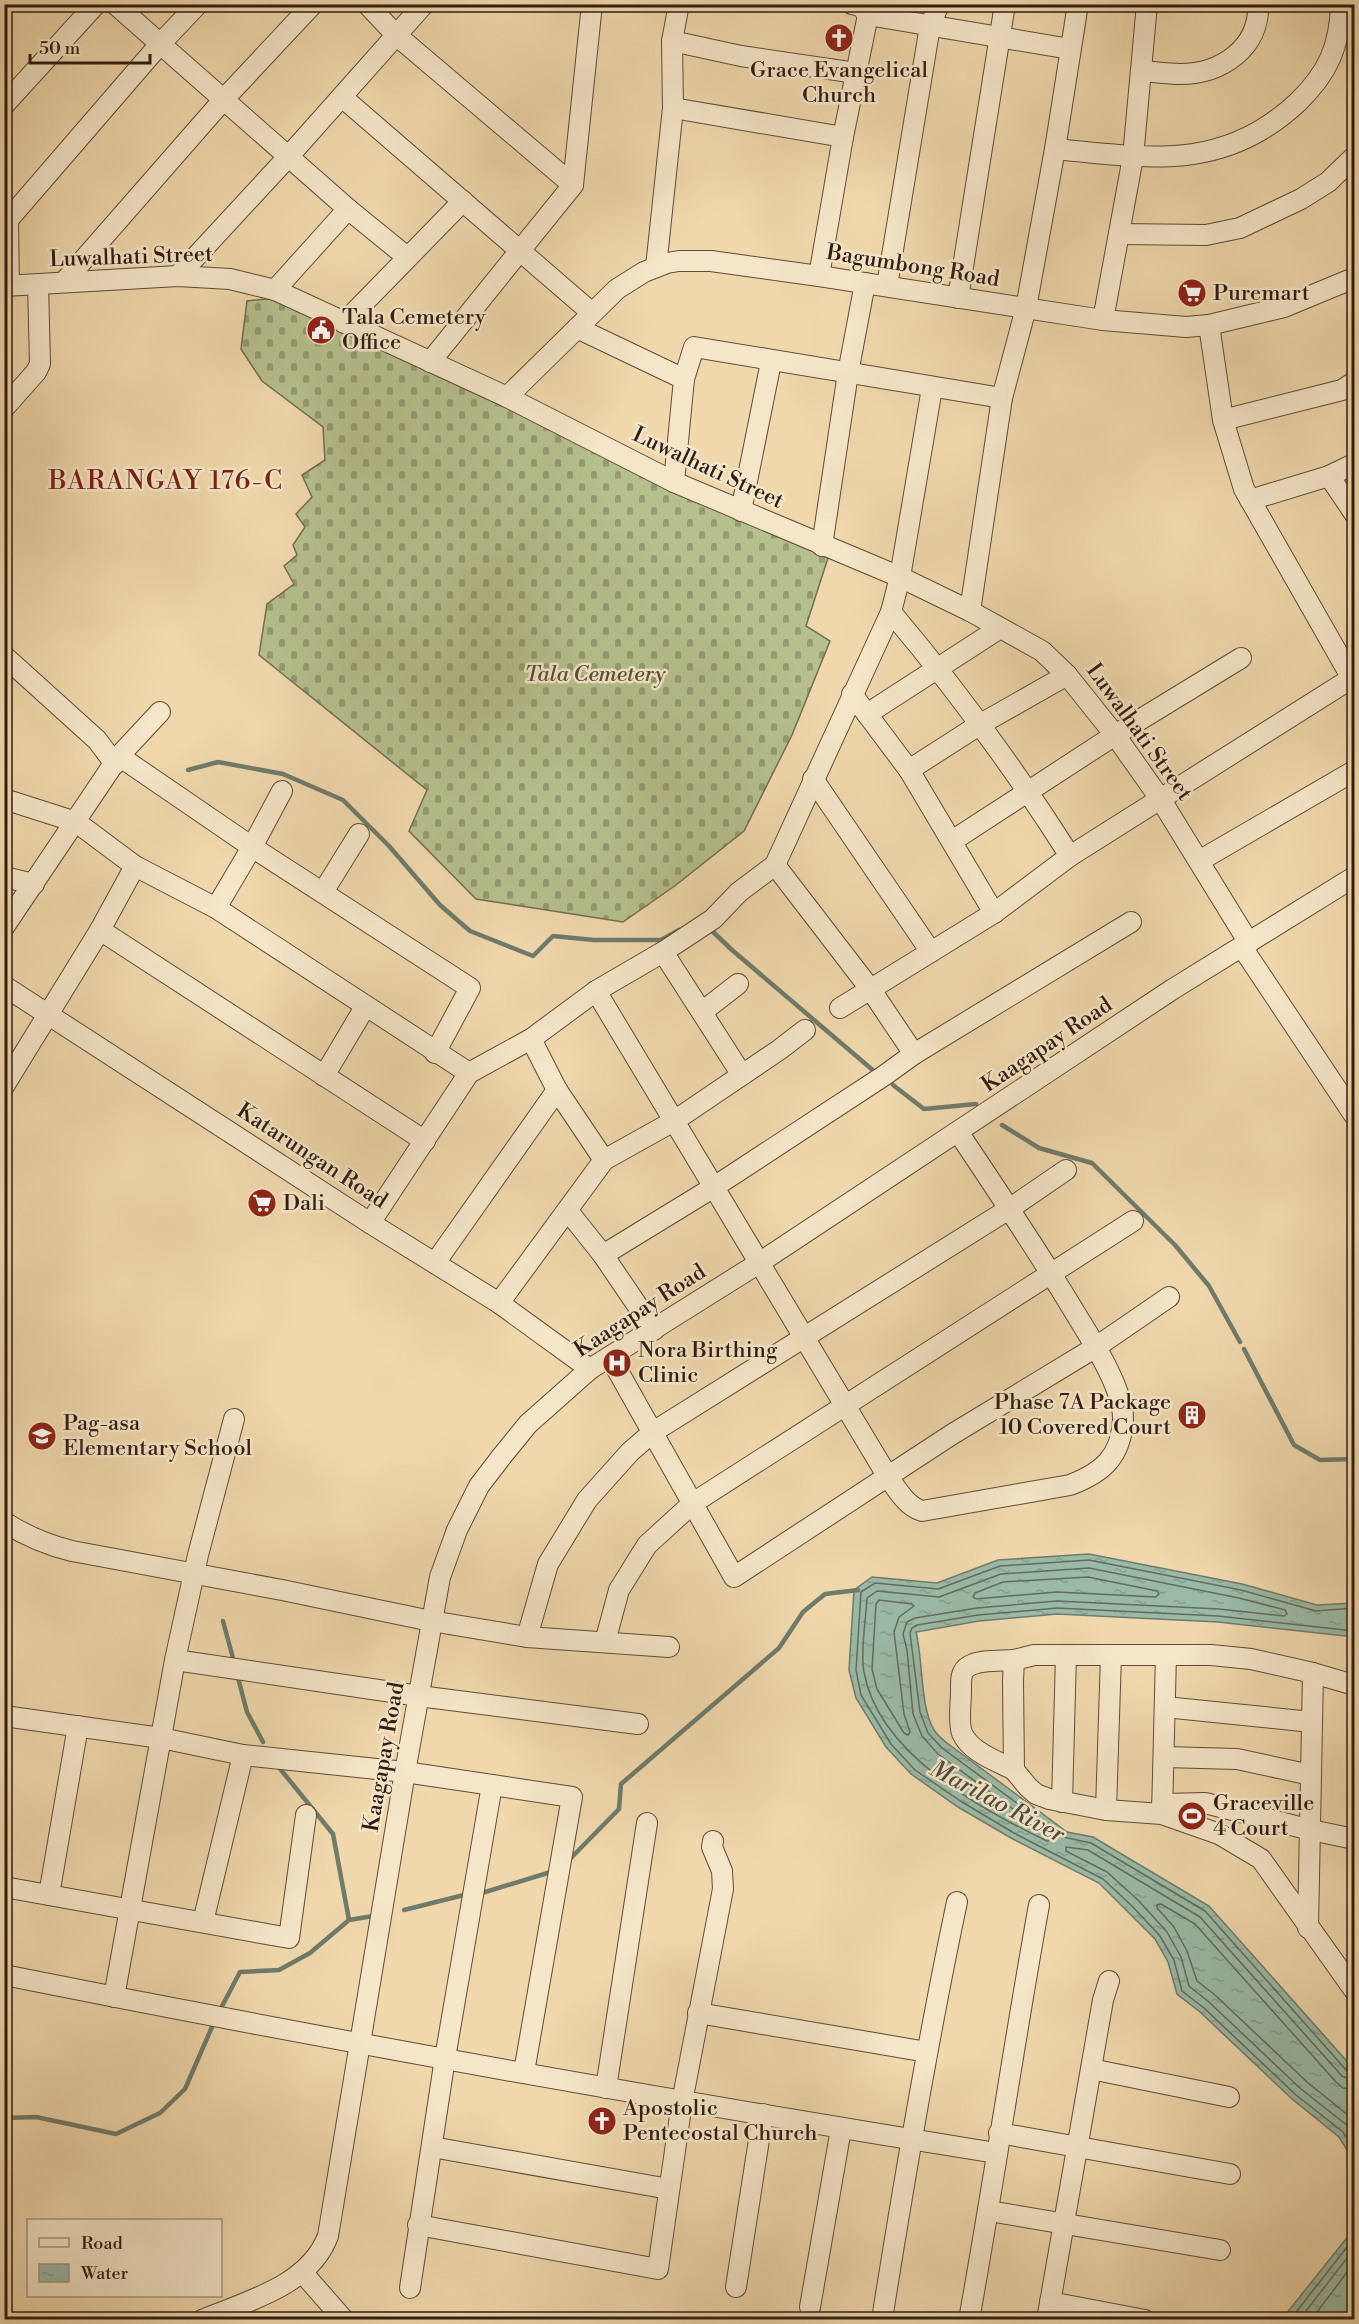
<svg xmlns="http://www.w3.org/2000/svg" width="1359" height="2324" font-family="'Libre Bodoni',serif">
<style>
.cemetery{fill:url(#cemetery-stones);stroke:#726e50;stroke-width:1.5}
.water{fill:url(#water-ripples);stroke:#6f7b6b;stroke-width:1.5}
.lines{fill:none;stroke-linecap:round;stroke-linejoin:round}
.shore{stroke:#646c5c;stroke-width:1.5}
.stream{stroke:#6f7b6b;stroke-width:4.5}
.minor-casing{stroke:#5f4c38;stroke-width:22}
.minor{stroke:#f5e6c9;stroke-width:20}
.labels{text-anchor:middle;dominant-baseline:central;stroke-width:5;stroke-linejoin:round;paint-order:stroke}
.poi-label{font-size:22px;fill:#2f1d12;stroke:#f5e6c9;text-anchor:start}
.street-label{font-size:22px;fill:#2f1d12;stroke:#f5e6c9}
.park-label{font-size:22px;font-style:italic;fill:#574e37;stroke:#f5e6c9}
.water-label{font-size:24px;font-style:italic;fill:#4f4c3f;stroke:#f5e6c9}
.quarter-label{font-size:26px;letter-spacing:1.5px;fill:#7a1f14;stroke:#f5e6c9}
</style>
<defs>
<pattern id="cemetery-stones" width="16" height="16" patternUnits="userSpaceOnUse" patternTransform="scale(1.5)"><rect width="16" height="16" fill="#b5c08d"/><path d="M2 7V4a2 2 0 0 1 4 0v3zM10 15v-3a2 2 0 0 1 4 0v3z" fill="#949b72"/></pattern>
<pattern id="water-ripples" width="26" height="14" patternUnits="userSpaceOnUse" patternTransform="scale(1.5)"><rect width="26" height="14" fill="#9abaa7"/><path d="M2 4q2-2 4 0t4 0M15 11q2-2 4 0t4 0" fill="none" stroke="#859f8f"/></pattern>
</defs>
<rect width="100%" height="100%" fill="#f0d8ac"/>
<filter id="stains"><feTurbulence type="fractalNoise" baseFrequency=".00333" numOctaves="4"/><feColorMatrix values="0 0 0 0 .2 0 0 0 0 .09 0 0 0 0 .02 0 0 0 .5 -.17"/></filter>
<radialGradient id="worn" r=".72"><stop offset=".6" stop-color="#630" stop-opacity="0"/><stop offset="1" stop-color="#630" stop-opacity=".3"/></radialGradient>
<path class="cemetery" d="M276,298l552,260 -22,68 24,15 -38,94 -48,96 -68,54 -53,37 -147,-23 -67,-68 18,-41 -168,-135 8,-51 27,-20 -10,-18 13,-11 -4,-10 12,-18 -9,-13 16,-17 -10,-22 23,-15 -2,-33 -61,-46 -21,-32 6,-48z"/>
<g class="water">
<path d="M1089,1554l153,30 75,21 37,-2v34l-136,-15 -161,-8 -78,7 -63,11c7,27 4,75 18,98 3,5 8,9 13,13l120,89 26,5 116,69 143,161 2,3v91l-15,-24 -47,-38 -92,-87 -23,-18 -9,-32 -13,-23 -56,-56 -88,-45 -53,-31 -47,-33 -25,-27 -30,-49 -7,-28 5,-80 18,-13 65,6 61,-23z"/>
<path d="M1354,2229v90h-72z"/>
</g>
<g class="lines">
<g class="shore">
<path d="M1089,1568l150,30 46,12 2,4 -3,2 -65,-7 -162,-8 -80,7 -62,10 -8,4 -4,12 4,16 6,64 9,22 16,18 112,82 1,4 -4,1c-67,-32 -169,-88 -183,-169 -4,-19 2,-53 3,-74l10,-7 62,6 62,-23z"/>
<path d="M1088,1577l69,14 2,3 -3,3 -99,-5 -81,7 -3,-2 2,-4 28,-11z"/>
<path d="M879,1600l33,4 2,2 -15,11 -5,15 10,82 6,18 -2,3 -4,-2 -27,-44 -5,-20 4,-65z"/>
<path d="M1354,1608l-38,3 -75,-21 -152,-30 -89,6 -62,23 -63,-6 -14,9 -5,78 5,25 30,49 24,26 47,32 52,31 89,46 29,27 28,30 14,24 8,31 22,17 92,87 47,37 11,18"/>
<path d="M1354,1631l-136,-15 -161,-8 -79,7 -61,10 -5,3 -2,5 10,79 8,21 14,15 121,89 28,6 114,68 142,160 7,2"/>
<path d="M1354,2081l-12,-5 -142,-159 -112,-67 -22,-3v4l41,21 31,28 29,32 14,25 8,29 20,16 92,87 47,37 6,10"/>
<path d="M1354,2090l-11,-2 -7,-6 -141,-158 -34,-20 -4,1v3l17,19 13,24 10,30 18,14 92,87 47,38"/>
<path d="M1290,2320l64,-82"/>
<path d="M1299,2320l55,-71"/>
<path d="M1311,2320l43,-57"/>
</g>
<g class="stream">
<path d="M188,770l30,-8 65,12 60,26 46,46 51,59 30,26 63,25 20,-20 41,4h67l18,-10"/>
<path d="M709,928l23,22 143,122"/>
<path d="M893,1085l31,24 52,-5"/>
<path d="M1002,1125l37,23 53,15 83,82 34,41 31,56"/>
<path d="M1244,1349l50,96 26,15 34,-1"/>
<path d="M223,1621l11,41"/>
<path d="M237,1674l10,38 16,30"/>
<path d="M277,1765l56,69 16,86"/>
<path d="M568,1861l51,-52 2,-25 158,-136 24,-36 22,-18 33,-4"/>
<path d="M482,1893l72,-22"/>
<path d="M404,1910l64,-16"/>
<path d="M220,2010l20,-38 39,-2 31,-17 39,-33 24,-4"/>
<path d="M4,2118l32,-1 80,17 44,-21 25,-24 27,-62"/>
</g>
<g class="minor-casing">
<g id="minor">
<path d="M115,4l233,205 59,48"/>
<path d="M367,4l29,31 177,150"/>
<path d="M852,4l9,2 7,9 202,34"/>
<path d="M672,41l69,15 115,17"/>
<path d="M1142,71c13,1 26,3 38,3 41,0 80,-26 78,-70"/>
<path d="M342,97l250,216"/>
<path d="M4,105l92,-101"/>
<path d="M673,108l170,29"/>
<path d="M1055,149c93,9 169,23 243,-47 30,-29 42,-56 43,-98"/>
<path d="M1119,234l87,1 34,-7 61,-29 27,-17 26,-25"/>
<path d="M656,267l17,-159 -1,-67 7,-37"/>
<path d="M178,276l110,-119 136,-153"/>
<path d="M819,276l24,-139 25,-122"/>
<path d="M64,282l160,-183 89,-95"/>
<path d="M4,286l174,-10 52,3 45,11 232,107 167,85 226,95 70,34 72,40 25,24 48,60 46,65 88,143"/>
<path d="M9,286l-1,-66 152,-176 38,-40"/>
<path d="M887,286l43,-260 9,-22"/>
<path d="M275,290l73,-81"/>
<path d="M958,298l47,-294"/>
<path d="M1103,320l30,-163 14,-153"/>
<path d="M344,323l119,-122"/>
<path d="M1209,325l14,95 21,69 110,193"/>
<path d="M577,328l107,51"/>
<path d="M430,362l143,-177 19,-181"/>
<path d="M507,397l110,-108 27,-17 23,-9 12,-2h32l108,15 284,44 83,7 23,-2 75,-18 70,-29"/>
<path d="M4,408l32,-36 4,-8 -2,-80"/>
<path d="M1223,420l119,-30 12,-8"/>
<path d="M1329,476l25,37"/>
<path d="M674,482l10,-103 10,-32 308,51"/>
<path d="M1250,500l79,-24 25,-12"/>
<path d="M741,511l30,-149"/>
<path d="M822,546l26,-173 17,-90"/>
<path d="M970,611l32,-213 24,-90 29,-159 23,-145"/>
<path d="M891,612c65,77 125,159 179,244"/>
<path d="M4,656l93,84 18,24"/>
<path d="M852,694l57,76 85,143"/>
<path d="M867,714l133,-86"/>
<path d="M119,756l133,91 218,141 -35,65"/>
<path d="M909,770l70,-45 88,-50"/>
<path d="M813,779l118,173"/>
<path d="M4,799l72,23 59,44 81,42 253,165"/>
<path d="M952,841l163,-106 126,-77"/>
<path d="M1199,861l155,-90"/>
<path d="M775,865l96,125 43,64"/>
<path d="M4,877l30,7"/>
<path d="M323,892l36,-58"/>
<path d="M216,908l36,-61 30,-56"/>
<path d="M4,927l115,-171 41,-44"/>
<path d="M100,930l325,211"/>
<path d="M1242,947l112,168"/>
<path d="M663,952l79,123"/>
<path d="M4,986l366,237 129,80 91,66"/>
<path d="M596,991l292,486c9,12 18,29 34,34l148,-26c32,-12 51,-28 53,-65 1,-30 -30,-78 -46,-104 -37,-62 -78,-123 -119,-184"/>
<path d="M840,1008l154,-95 76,-57 282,-178"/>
<path d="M702,1012l36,-28"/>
<path d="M531,1039l26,51 47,70"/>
<path d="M324,1076l41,-69"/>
<path d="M4,1086l96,-156 35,-64"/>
<path d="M568,1211l35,44 51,75"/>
<path d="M370,1223l99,-150 62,-34 65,-48 67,-39 50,-33 26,-27 36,-27 116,-253 9,-35 32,-189"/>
<path d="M603,1255l111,-68 171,-112 29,-21 217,-132"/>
<path d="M435,1263l122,-173"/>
<path d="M499,1303l105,-143 70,-39 105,-71 26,-20"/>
<path d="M610,1357l124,220 217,-142 145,-88 73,-50"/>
<path d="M4,1522c22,14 43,23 68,29l210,39 149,31 96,16 142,10"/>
<path d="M527,1637l21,-73 39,-64 43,-48 23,-20 356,-223 57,-39"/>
<path d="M605,1642l14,-52 28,-45 46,-42 440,-282"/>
<path d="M175,1660l244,36 219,28"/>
<path d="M1354,1685l-41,-12 -62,-14 -40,-4h-177l-20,5 -1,21 1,89 14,17 8,7 13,5 57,11 56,4 57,20 42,25 93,131"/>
<path d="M1165,1707l147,15"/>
<path d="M4,1716l157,22 82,17 162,17 167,25 -48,275"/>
<path d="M1164,1757l73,2 74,16"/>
<path d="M1014,1770c-17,-9 -44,-18 -52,-37 -4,-11 -1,-30 -1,-42 0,-10 -1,-20 8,-25 11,-7 32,-5 45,-6"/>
<path d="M1062,1802l4,-147"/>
<path d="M1162,1804l43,-1 106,27 43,9"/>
<path d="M1106,1810l5,-155"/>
<path d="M1162,1814l4,-159"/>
<path d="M4,1887l285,51 17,-123"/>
<path d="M49,1895l29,-169"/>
<path d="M203,1922l40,-167"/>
<path d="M1308,1928l5,-255"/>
<path d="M4,1975c330,66 661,125 992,178"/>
<path d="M114,1997l61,-337 23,-105 36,-136"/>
<path d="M698,2013l229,39"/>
<path d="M1091,2069l138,28"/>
<path d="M606,2088l41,-265"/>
<path d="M999,2133l231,41"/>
<path d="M432,2147l237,42"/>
<path d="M989,2211l231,39"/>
<path d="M418,2225l240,44 24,-167 41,-213 -1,-18 -10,-24 1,-6"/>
<path d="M302,2272l42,48"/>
<path d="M736,2287l27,-173"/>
<path d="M410,2288l35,-230 47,-273"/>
<path d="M1050,2302l95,18"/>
<path d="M810,2307l31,-178"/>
<path d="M883,2313c22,-138 45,-275 74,-411"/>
<path d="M202,2320c45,-19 107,-34 126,-84l77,-464 35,-195 17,-47 22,-44 23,-30 26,-32 62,-55 169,-106 414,-274 181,-112"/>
<path d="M969,2320c25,-139 45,-277 70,-415"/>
<path d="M1047,2320l56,-320 6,-19"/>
</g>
</g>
<use href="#minor" class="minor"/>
</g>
<defs>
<g id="church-disc" transform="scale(1.5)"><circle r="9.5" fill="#8f2418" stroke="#f5e6c9"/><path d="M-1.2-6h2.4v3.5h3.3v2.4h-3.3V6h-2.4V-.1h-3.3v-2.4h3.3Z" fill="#fff"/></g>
<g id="supermarket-disc" transform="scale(1.5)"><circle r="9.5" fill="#8f2418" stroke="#f5e6c9"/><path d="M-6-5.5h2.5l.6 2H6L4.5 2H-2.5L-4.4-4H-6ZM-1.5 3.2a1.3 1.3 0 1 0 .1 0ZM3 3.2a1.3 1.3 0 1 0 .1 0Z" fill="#fff"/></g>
<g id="civic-disc" transform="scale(1.5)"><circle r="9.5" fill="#8f2418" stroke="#f5e6c9"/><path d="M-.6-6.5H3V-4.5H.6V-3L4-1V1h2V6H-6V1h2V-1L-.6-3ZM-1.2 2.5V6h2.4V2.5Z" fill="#fff"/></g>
<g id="hospital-disc" transform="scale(1.5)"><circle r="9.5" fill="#8f2418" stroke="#f5e6c9"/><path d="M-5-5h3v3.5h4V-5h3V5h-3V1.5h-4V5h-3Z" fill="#fff"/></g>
<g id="building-disc" transform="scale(1.5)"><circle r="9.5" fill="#8f2418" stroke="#f5e6c9"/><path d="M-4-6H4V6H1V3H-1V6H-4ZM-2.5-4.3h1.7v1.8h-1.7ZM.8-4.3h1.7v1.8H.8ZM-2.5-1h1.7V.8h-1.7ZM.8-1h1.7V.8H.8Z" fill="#fff"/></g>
<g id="school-disc" transform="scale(1.5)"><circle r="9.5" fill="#8f2418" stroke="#f5e6c9"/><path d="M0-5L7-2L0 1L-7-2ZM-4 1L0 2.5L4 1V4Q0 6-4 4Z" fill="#fff"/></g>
<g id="stadium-disc" transform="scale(1.5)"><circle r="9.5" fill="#8f2418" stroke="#f5e6c9"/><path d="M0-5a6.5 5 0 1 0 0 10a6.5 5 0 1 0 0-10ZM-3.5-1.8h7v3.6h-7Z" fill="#fff"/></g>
</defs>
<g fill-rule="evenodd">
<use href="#church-disc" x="839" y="38"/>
<use href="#supermarket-disc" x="1192" y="293"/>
<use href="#civic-disc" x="321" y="330"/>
<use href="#supermarket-disc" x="262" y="1203"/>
<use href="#hospital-disc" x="617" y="1363"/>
<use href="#building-disc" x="1192" y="1415"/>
<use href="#school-disc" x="42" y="1436"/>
<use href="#stadium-disc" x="1192" y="1816"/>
<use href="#church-disc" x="602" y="2121"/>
</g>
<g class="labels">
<g class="poi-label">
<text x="839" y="70" text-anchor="middle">Grace Evangelical<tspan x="839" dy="25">Church</tspan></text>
<text x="1213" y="293">Puremart</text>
<text x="342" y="317">Tala Cemetery<tspan x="342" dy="25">Office</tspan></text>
<text x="283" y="1203">Dali</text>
<text x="638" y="1350">Nora Birthing<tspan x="638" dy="25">Clinic</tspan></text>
<text x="1171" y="1402" text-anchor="end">Phase 7A Package<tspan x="1171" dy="25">10 Covered Court</tspan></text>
<text x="63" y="1423">Pag-asa<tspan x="63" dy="25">Elementary School</tspan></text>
<text x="1213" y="1803">Graceville<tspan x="1213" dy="25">4 Court</tspan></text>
<text x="623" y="2108">Apostolic<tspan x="623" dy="25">Pentecostal Church</tspan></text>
</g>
<g class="street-label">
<text transform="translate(131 257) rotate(-2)">Luwalhati Street</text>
<text transform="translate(913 266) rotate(9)">Bagumbong Road</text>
<text transform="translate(708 468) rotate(25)">Luwalhati Street</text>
<text transform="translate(1139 732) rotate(54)">Luwalhati Street</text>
<text transform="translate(1047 1045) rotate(-34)">Kaagapay Road</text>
<text transform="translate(312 1156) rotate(33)">Katarungan Road</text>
<text transform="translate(640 1311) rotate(-33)">Kaagapay Road</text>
<text transform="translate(384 1757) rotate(-80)">Kaagapay Road</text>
</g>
<g class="park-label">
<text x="595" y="674">Tala Cemetery</text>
</g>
<g class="water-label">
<text transform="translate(997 1802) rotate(28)">Marilao River</text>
</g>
<g class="quarter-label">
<text x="166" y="481">BARANGAY 176-C</text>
</g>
</g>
<rect width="1359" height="2324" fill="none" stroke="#f0d8ac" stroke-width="24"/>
<rect x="6" y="6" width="1347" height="2312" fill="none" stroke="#2f1d12" stroke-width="3"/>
<rect x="12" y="12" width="1335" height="2300" fill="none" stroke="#2f1d12" stroke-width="1.5"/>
<rect x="27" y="2219" width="195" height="78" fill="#f5e6c9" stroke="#a69680" stroke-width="1.5"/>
<rect x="39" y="2238" width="30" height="9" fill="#f5e6c9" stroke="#a69680" stroke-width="1.5"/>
<text x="81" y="2249" font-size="18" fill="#2f1d12">Road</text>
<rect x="39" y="2264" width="30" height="18" fill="url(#water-ripples)" stroke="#a69680" stroke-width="1.5"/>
<text x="81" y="2279" font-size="18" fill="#2f1d12">Water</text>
<path d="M30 54v9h120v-9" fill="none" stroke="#2f1d12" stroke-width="3"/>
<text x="39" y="54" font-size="18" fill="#2f1d12" stroke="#f5e6c9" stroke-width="4.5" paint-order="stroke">50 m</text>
<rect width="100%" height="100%" filter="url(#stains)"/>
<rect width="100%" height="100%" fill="url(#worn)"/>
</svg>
